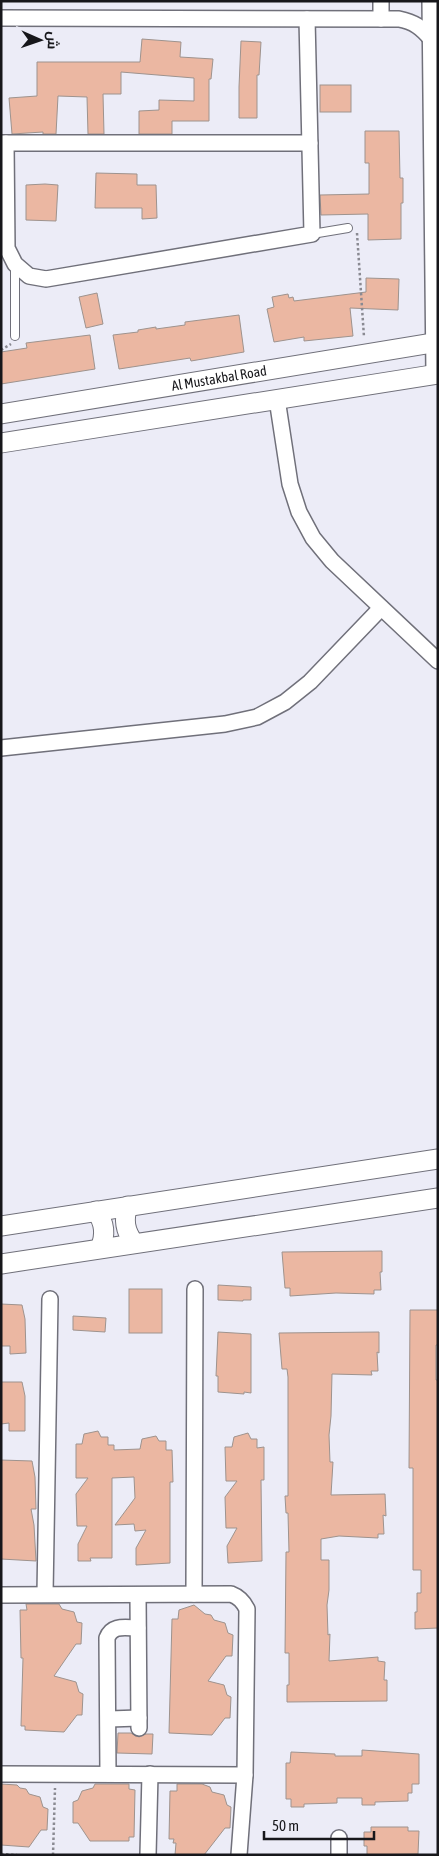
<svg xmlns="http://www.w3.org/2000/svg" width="439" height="1856" font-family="'Asap Condensed',Cairo,sans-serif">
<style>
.building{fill:#ebb7a2;stroke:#9e938e}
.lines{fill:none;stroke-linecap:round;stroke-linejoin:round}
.service-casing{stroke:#70707a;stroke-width:10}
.minor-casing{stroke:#70707a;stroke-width:18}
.tertiary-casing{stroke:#70707a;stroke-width:21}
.path{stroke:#8a8a92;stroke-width:2.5;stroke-dasharray:2.5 2.5;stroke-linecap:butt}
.service{stroke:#fff;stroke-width:8}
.minor{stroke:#fff;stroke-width:15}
.tertiary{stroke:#fff;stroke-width:19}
.labels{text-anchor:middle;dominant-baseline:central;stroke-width:4;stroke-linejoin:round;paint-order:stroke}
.street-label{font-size:14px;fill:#17171b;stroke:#ececf7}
</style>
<rect width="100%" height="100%" fill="#ececf7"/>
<g class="building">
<path d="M142,39l39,3 -1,15 33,2 -2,20h-2v42h-37v13h-33v-23l20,-1v-10l35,1v-23l-73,-6v22h-18l1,40h-16l-1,-37 -29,-1 -2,38h-13v-2l-31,2 -3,-36 28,-2v-34h103z"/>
<path d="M241,41l20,1 -2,33h-2v43h-18v-31z"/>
<rect x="320" y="85" width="31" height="27"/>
<path d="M365,131h34l1,47h3v25h-2v36l-33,1v-26l-47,1 -1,-20 49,-1v-31h-4z"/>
<path d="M96,173l41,1v11h19l1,33 -15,1v-11h-47z"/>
<path d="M45,184l13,1 -2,36 -30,-1v-35z"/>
<path d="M366,278l33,1 -1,31 -48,-2 3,28 -49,5v-4l-30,5 -7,-33 7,-2 -2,-10 16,-3 1,4 4,-1 1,4 72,-9z"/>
<path d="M97,293l6,31 -17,4 -7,-31z"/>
<path d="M239,315l5,37 -53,9 -1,-3 -71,11 -6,-34 25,-3v-2l18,-3v2l29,-4v-3z"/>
<path d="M90,335l5,34 -94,15v-32l26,-4 -1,-5z"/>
<path d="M382,1251v21h-2l1,18h-7v4l-38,-1 -46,3v-8h-5l-3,-36z"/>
<path d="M218,1285l33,2v13h-8v1l-25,-1z"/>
<rect x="129" y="1289" width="33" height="44"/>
<path d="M1,1304l21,1 3,14 1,34 -16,1v-8h-9z"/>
<path d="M410,1310h28v35h-2v35h2v248l-23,1v-17h2v-19h4v-23h-8v-102h-4z"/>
<path d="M73,1316l33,2 -1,14 -32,-2z"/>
<path d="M218,1332l33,2v59l-7,-1v2l-26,-2v-16h-2z"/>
<path d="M379,1332v21l-2,-1 1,19h-7l1,4 -40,-1 -1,42 -2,19 1,27h3l-2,33 54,-1 1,22 -3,-1 1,19h-6v4l-39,-2 -18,3v21h8v30l-2,15 1,30 2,-1 -1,27 49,-4v4l7,1 -1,18h3v21l-100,1v-17h2v-32h-4l1,-101h3l-1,-39h-2l-1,-17h3v-119l-1,-8h-5l-3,-36z"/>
<path d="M1,1382h21l3,14v35h-16v-8l-8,1z"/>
<path d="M98,1431l3,6h7v8h6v5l26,-1 2,-10 14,-3 3,5h7v9h6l1,32h-3v81l-34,2v-17l10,-18 -11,1 -1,-7 -19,1 20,-27 -1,-21 -22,1v80h-22l1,3h-13v-17l9,-18h-10l-1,-32 12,-16h-12v-34h6l2,-10z"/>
<path d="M248,1433l3,6h6v9l7,-1v33h-3l1,81 -34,2 -1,-17 10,-18h-11l-1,-31 12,-16h-11l-1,-34h7l2,-10z"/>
<path d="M1,1460l31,1 3,16 1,32h-5l3,16 2,36 -35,-2z"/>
<path d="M26,1604h33l3,5 12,3 3,10 5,1 -1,21h-5l-22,32 22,6 3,10 4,2 -1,21h-5l-13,17 -39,-2v-4h-4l2,-68h-2l-1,-48h7z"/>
<path d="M194,1605l11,9 6,1 3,5 11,3 3,10 5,2 -1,21h-6l-18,25 16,4 3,10 4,2 -1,21h-5l-13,17 -43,-2 3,-114h6l1,-9z"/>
<path d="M118,1733h13l8,4 7,-3h7l-1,20 -35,-1z"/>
<path d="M362,1750l57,4v30h-7v9h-4v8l-33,1v3h-13v-7h-25v5l-33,1v3h-13v-8h-5v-36h4l1,-11 44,2v2h27z"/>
<path d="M1,1784l16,1 3,3 6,1 3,5 11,3 3,10 5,2 -1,21h-6l-12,17 -28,-2z"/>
<path d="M95,1784h34v5l6,1 -1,47h-5v4h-39l-12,-18h-5v-21l5,-2 4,-9 11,-3z"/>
<path d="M177,1784h25l8,3 2,5 12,3 3,10 4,2 -1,21h-5l-21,27h-29l1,-12h-3l1,-4h-5l1,-48h7z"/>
<path d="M371,1827h37v4h11l-1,23 -51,1v-9h-3v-14h7z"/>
</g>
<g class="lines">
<g class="service-casing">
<g id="service">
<path d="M312,234l36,-6"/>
<path d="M15,336v-72"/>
</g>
</g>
<g class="minor-casing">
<g id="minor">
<path d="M381,1v18"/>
<path d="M430,1l4,373"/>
<path d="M1,18l398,1c15,3 22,8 32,20"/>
<path d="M1,143h309"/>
<path d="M6,143l1,105 8,16 14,12 17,3 266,-45 -5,-215"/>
<path d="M277,399l13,85 9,28 14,26 19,23 106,100"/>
<path d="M1,748l224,-24 32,-7 28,-15 25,-20 71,-74"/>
<path d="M45,1594l5,-295"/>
<path d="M194,1594l1,-305"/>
<path d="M1,1595l230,-1c8,3 12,7 16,15l-2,166 -6,80"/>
<path d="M138,1595l1,133"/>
<path d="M109,1719l30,-1"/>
<path d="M1,1774l244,1"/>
<path d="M108,1774l-1,-136c5,-14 19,-10 31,-10"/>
<path d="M148,1855l2,-81"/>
<path d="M339,1855v-17"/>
</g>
</g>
<g class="tertiary-casing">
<g id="tertiary">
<path id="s1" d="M1,414l437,-72"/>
<path d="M1,443l437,-69"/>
<path d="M128,1206c-5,14 -3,25 6,37"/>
<path d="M96,1211c9,12 10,24 4,37"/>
<path d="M1,1226l437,-67"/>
<path d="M1,1264l437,-66"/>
</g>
</g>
<g class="path">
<path d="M357,233l7,104"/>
<path d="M1,350l10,-6"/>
<path d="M1,1854l16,1"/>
<path d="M53,1855l2,-67"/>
</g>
<use href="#service" class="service"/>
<use href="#minor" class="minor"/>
<use href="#tertiary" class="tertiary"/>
</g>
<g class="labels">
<g class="street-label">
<text stroke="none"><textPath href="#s1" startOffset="221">Al Mustakbal Road</textPath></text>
</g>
</g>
<rect width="439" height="1856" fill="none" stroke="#17171b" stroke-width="5"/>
<g transform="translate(40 40) rotate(92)" stroke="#ececf7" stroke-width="4" paint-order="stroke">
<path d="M0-4L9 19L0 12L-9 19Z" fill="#17171b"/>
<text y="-8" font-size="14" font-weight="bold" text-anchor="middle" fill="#17171b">ش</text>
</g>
<path d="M264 1831v8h110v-8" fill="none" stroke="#17171b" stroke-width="2.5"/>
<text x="272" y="1831" font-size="15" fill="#17171b" stroke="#ececf7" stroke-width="4" paint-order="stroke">50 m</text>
</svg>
